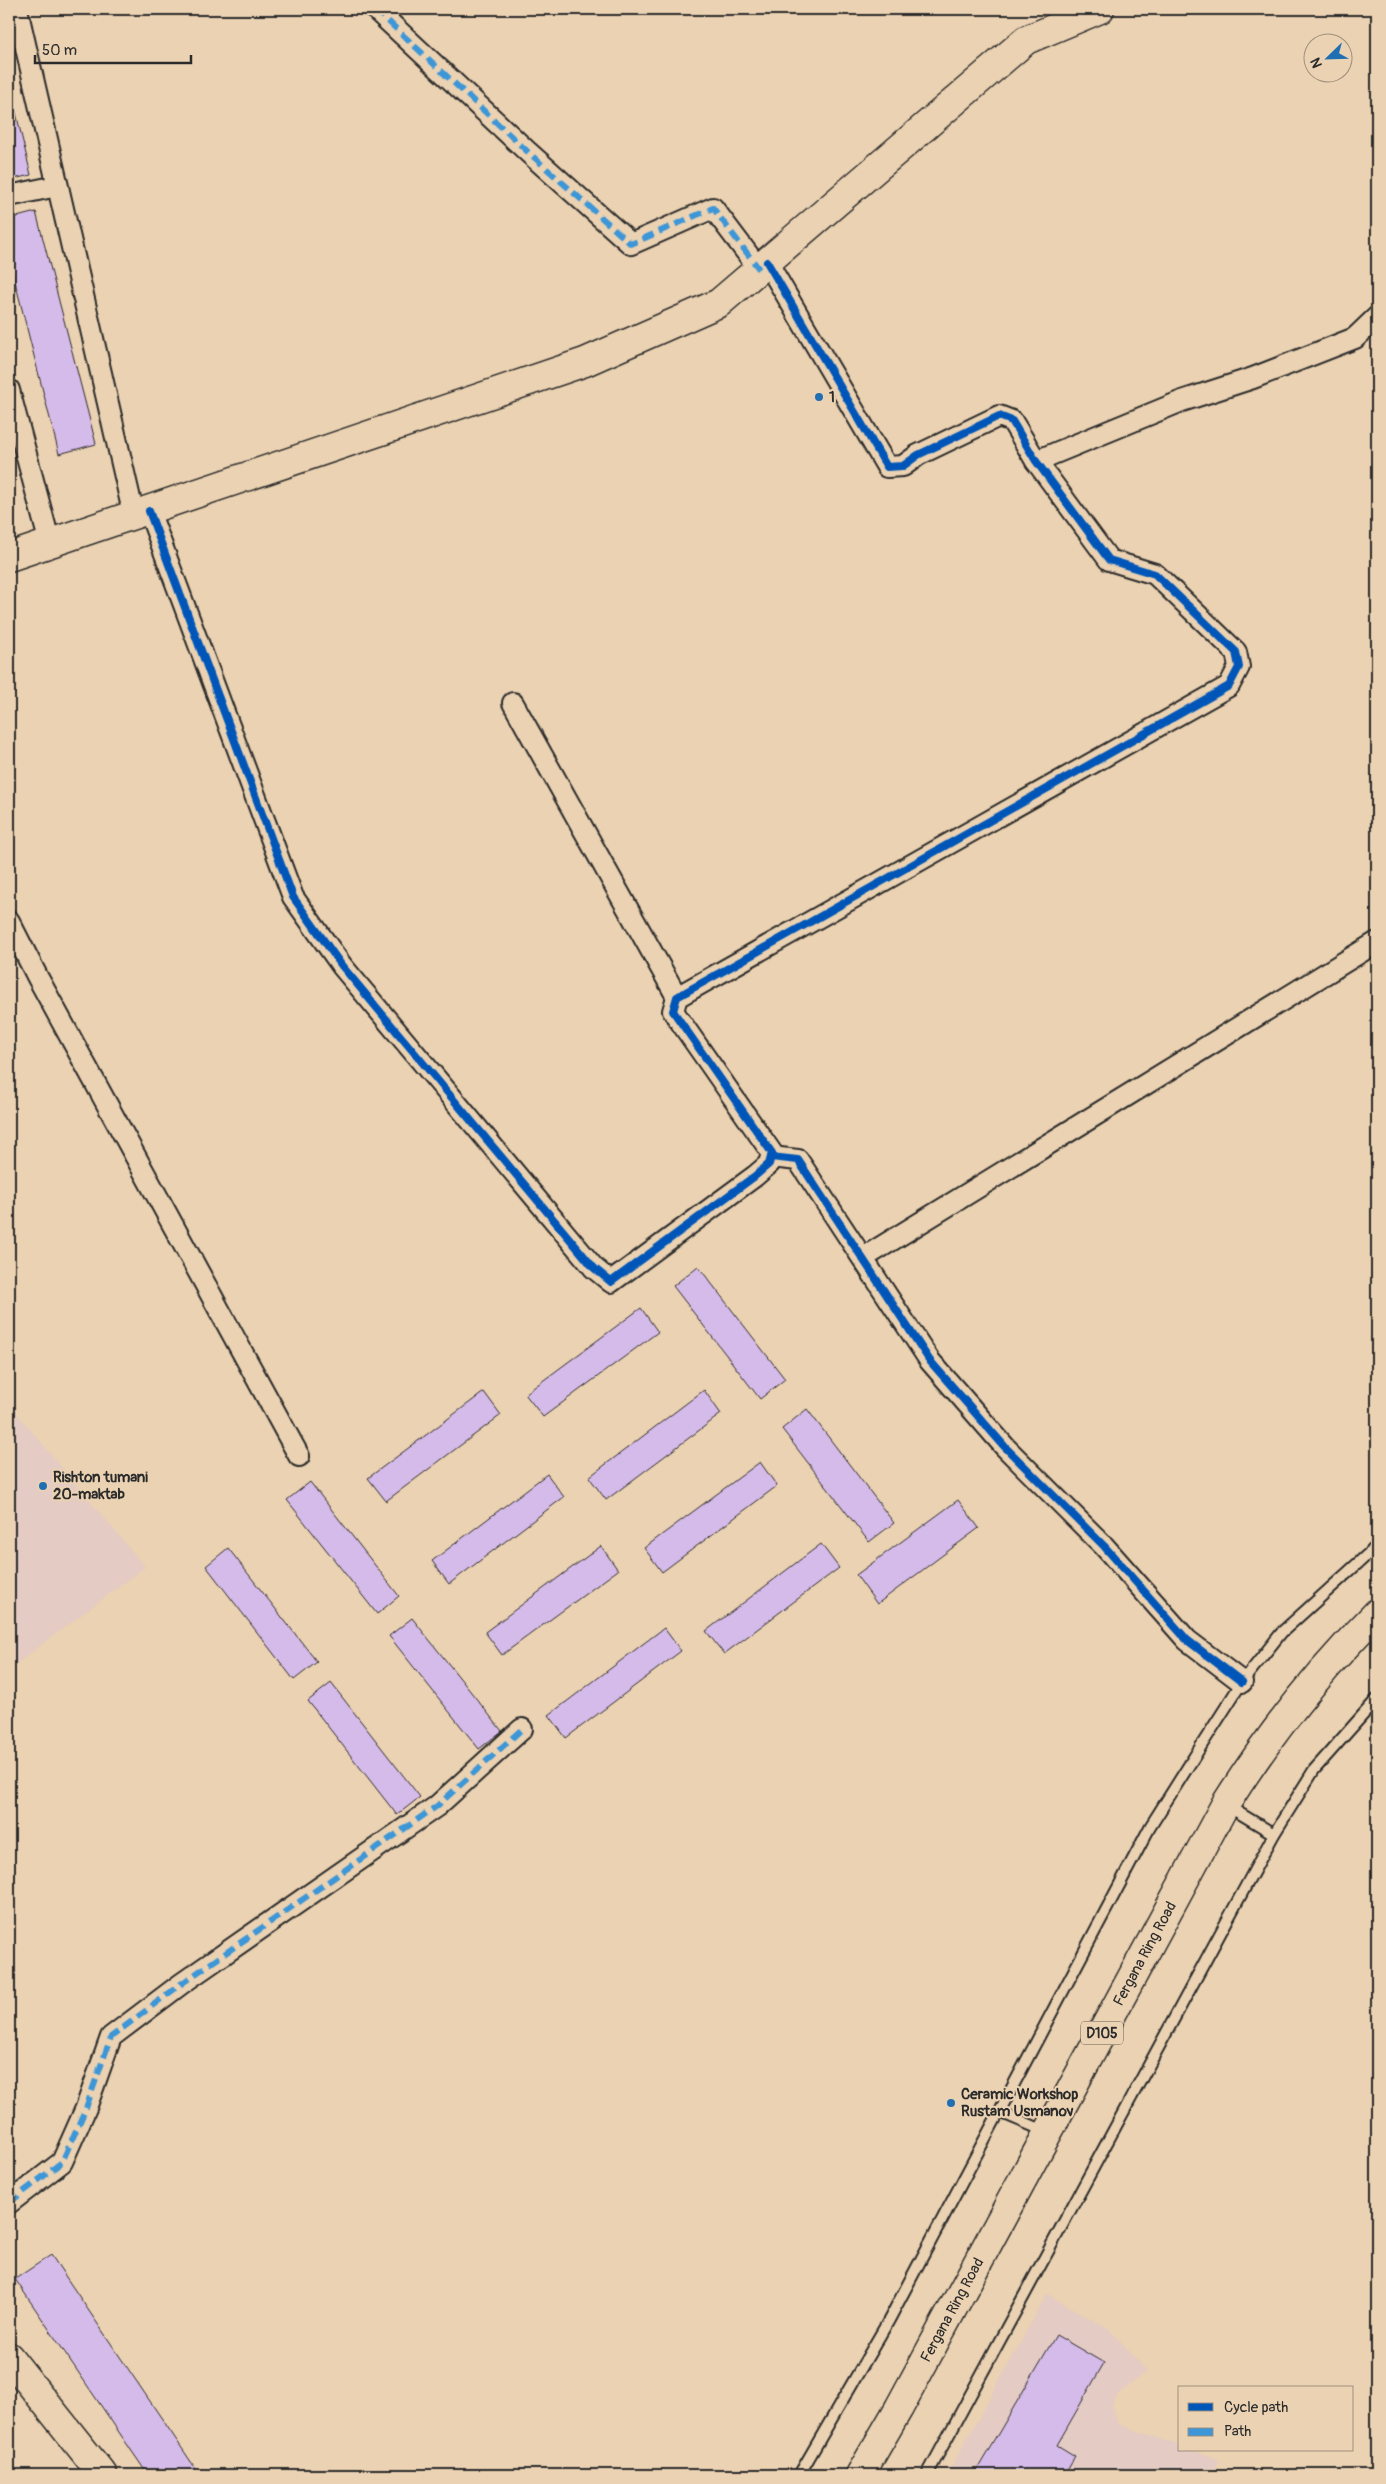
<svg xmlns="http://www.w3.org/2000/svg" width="1386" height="2484" font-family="Pangolin,sans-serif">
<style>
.built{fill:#e4cbc3}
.building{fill:#d5bbea;stroke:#2b2b2b}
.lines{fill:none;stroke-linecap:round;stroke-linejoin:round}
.lane-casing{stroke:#2b2b2b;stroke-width:14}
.street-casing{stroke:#2b2b2b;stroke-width:24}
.secondary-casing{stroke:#2b2b2b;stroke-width:31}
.primary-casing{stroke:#2b2b2b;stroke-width:31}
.lane{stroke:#ebd2b2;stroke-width:10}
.street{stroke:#ebd2b2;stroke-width:20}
.secondary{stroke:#ebd2b2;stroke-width:28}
.primary{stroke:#ebd2b2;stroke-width:28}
.quiet{stroke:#3c96d7;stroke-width:6;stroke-dasharray:12 6;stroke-linecap:butt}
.cycleway-casing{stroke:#ebd2b2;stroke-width:11}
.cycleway{stroke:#0057b8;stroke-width:8}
.poi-dot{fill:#1f6fb2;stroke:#ebd2b2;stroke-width:2}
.labels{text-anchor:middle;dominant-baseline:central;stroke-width:4;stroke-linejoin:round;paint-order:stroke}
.shield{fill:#ebd2b2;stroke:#655d54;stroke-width:1}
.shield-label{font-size:14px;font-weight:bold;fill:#2b2b2b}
.poi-label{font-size:15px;font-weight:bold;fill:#2b2b2b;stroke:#ebd2b2;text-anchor:start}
.street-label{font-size:15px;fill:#2b2b2b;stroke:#ebd2b2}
</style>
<rect width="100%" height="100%" fill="#ebd2b2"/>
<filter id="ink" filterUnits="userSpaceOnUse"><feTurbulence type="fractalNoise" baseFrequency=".02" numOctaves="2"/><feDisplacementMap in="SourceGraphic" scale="10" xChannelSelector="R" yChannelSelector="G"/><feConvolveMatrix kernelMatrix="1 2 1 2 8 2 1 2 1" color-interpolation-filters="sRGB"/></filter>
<g filter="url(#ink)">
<g class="built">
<path d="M9,1404l136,163 -136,102z"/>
<path d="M1047,2294l62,35 38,42 -29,23 -6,11 6,19 62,22v4h12l27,10 -5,15h-267z"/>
</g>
<g class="building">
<path d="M9,84l22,91 -22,5z"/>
<path d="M36,212l60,232 -37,10 -50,-196v-39z"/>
<path d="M698,1266l87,113 -25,20 -87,-113z"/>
<path d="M641,1308l17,24 -115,85 -18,-23z"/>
<path d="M704,1390l17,24 -115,86 -17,-23z"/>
<path d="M484,1392l17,23 -115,86 -18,-23z"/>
<path d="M807,1409l87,114 -25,19 -87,-113z"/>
<path d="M760,1462l17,24 -115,86 -18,-24z"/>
<path d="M547,1474l17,23 -115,87 -17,-23z"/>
<path d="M310,1482l89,114 -22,18 -90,-114z"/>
<path d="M958,1500l21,28 -102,76 -21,-29z"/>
<path d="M821,1544l18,24 -115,86 -18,-23z"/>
<path d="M601,1546l17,24 -116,85 -17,-23z"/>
<path d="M228,1548l89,114 -23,18 -88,-114z"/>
<path d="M412,1618l90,113 -23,18 -90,-113z"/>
<path d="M664,1628l17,23 -115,87 -17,-23z"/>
<path d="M331,1683l89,114 -23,18 -89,-114z"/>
<path d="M51,2255l149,220h-52l-133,-196z"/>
<path d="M1056,2335l48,28 -47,82 18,11 -11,19h-90z"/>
</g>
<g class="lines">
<g class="lane-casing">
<g id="lane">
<path d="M1226,1805l48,29"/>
<path d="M1000,2112l47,20"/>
<path d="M799,2475l90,-155 261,-493 53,-84 39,-61 40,-50 95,-86"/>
<path d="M927,2475l347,-641 40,-64 63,-71"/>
</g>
</g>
<g class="street-casing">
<g id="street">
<path d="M17,9l117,507"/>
<path d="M375,9l153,143 103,92 82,-36 46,61"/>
<path d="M9,196l48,-10"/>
<path d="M9,390l41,154"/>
<path d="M1036,461l146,-60 71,-23 102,-40 22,-21"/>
<path d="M149,511l144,386 49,69 252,302 17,14 144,-106 14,-12 3,-11 -99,-142 4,-14 552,-311 10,-19 -3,-15 -81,-78 -46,-14 -73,-99 -24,-40 -13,-5 -81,39 -15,11 -16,1 -120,-205"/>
<path d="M513,703l164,294"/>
<path d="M9,921l29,57 261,478"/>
<path d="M771,1157l27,3 132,201 75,86 99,99 83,94 55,42"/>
<path d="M863,1258l514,-316"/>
<path d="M9,2203l53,-41 24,-54 25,-71 70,-53 256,-178 85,-77"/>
</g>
</g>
<g class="secondary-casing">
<g id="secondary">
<path d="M9,557l576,-195 134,-59 307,-263 74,-31"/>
<path d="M9,2357l94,118"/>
</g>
</g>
<g class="primary-casing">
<g id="primary">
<path id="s1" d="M860,2475l39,-67 326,-603c44,-70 94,-134 152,-192"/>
</g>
</g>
<use href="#lane" class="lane"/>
<use href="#street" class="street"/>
<use href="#secondary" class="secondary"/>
<use href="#primary" class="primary"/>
<g class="quiet">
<path d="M375,9l153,143 103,92 82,-36 46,61"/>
<path d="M9,2203l53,-41 24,-54 25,-71 70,-53 256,-178 85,-77"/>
</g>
<g class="cycleway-casing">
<g id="cycleway">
<path d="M149,511l144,386 49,69 252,302 17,14 144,-106 14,-12 3,-11 -99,-142 4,-14 552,-311 10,-19 -3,-15 -81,-78 -46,-14 -73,-99 -24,-40 -13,-5 -81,39 -15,11 -16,1 -120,-205"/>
<path d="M771,1157l27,3 132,201 75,86 99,99 83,94 55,42"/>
</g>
</g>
<use href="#cycleway" class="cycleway"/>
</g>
</g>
<g class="poi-dot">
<circle cx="819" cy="397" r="5"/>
<circle cx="43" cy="1486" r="5"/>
<circle cx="951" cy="2103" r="5"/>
</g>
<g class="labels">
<rect class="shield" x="1081" y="2021.5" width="42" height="23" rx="4"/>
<g class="shield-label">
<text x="1102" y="2033">D105</text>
</g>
<g class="poi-label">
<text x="829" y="397">1</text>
<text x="53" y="1477">Rishton tumani<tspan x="53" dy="17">20-maktab</tspan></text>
<text x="961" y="2094">Ceramic Workshop<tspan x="961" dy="17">Rustam Usmanov</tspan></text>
</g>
<g class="street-label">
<text stroke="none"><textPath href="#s1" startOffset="594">Fergana Ring Road</textPath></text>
<text stroke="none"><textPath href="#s1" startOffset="189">Fergana Ring Road</textPath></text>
</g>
</g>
<rect width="1386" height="2484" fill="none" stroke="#ebd2b2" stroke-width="30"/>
<rect x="15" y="15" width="1356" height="2454" fill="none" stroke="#2b2b2b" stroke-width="2" filter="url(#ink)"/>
<rect x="1178" y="2386" width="175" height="65" fill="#ebd2b2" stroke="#9e8f7c"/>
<rect x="1188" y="2403" width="25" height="8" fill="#0057b8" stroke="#9e8f7c"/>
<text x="1224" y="2412" font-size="15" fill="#2b2b2b">Cycle path</text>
<rect x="1188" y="2428" width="25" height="8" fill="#3c96d7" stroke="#9e8f7c"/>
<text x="1224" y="2436" font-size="15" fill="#2b2b2b">Path</text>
<g transform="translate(1328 58) rotate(247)"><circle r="24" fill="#ebd2b2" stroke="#9e8f7c"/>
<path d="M0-4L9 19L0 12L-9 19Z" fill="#1f6fb2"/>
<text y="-8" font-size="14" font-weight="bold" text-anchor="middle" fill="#2b2b2b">N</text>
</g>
<path d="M35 55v8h156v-8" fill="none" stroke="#2b2b2b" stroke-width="2.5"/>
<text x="42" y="55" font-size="15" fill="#2b2b2b" stroke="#ebd2b2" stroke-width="4" paint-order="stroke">50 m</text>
</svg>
